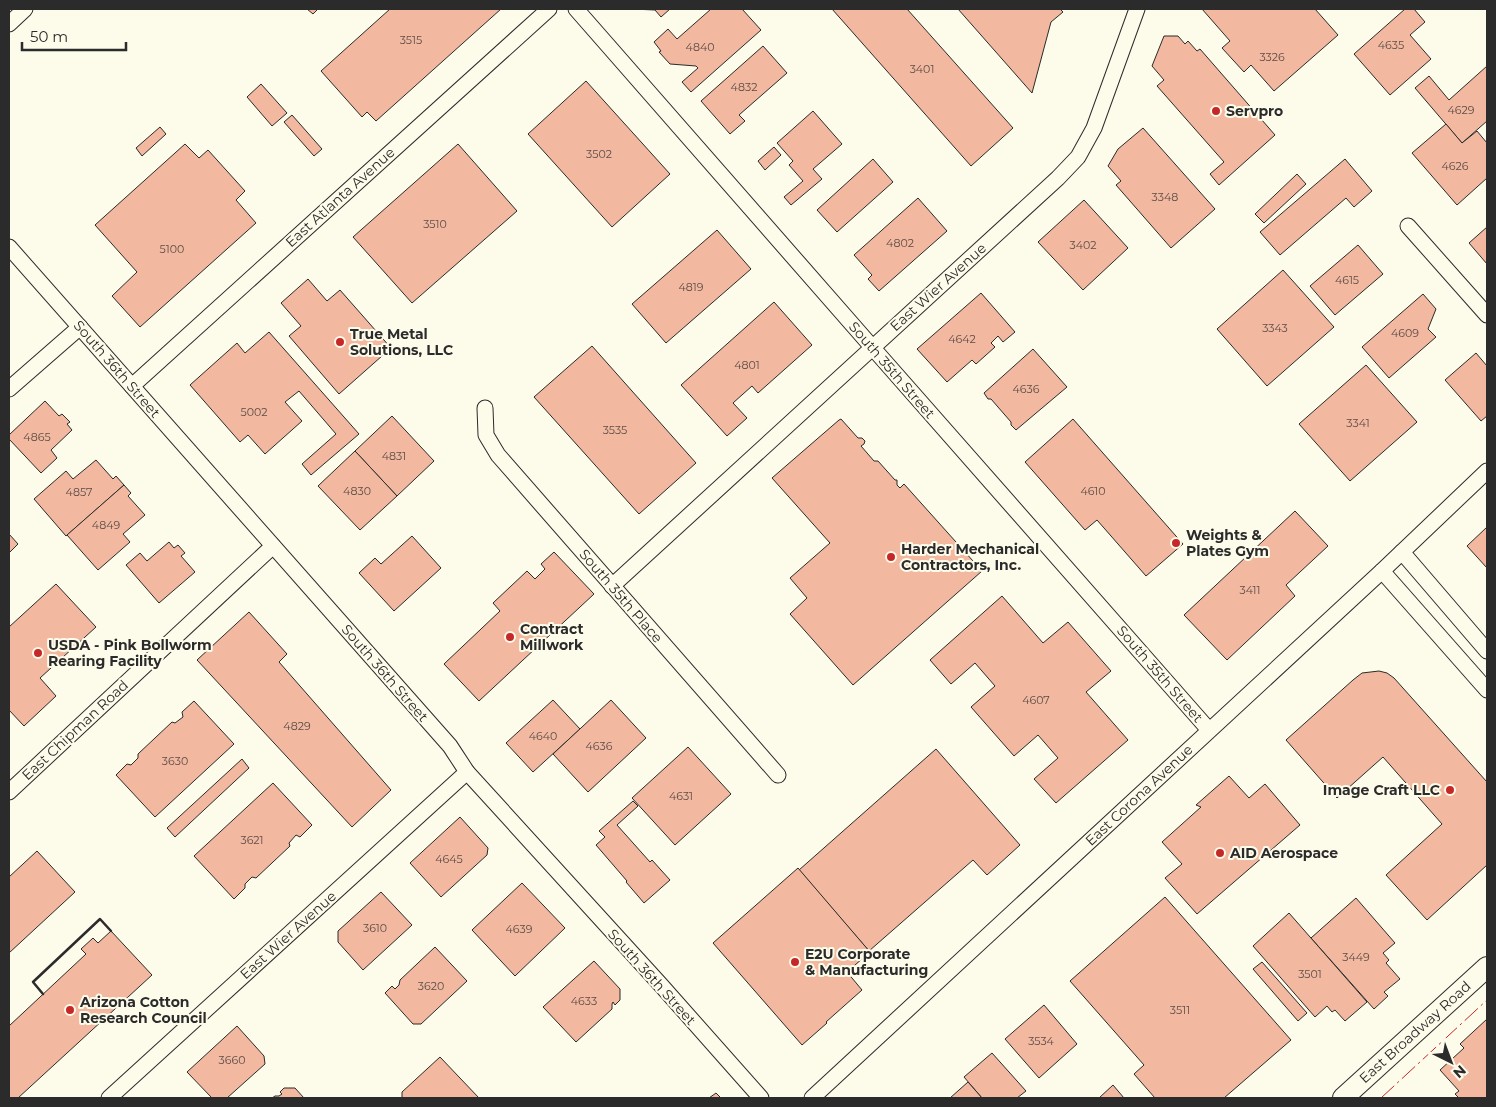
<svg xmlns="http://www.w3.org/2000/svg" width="1496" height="1107" font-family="Montserrat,sans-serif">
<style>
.building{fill:#f2b8a0;stroke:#2b2b2b}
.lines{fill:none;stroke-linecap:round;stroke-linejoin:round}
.minor-casing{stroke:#2b2b2b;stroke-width:17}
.major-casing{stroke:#2b2b2b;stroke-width:22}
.minor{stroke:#fdfbea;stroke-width:15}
.major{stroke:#fdfbea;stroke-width:20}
.wall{stroke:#2b2b2b;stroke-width:2.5}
.power{stroke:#c62828;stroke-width:1;stroke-dasharray:18 4 2.5 4;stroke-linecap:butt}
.poi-dot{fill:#c62828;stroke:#fdfbea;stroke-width:2}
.labels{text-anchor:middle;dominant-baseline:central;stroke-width:4;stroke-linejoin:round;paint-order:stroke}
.number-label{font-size:11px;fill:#5d4e48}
.poi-label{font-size:14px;font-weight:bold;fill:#2b2b2b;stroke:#fdfbea;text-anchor:start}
.street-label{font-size:14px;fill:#2b2b2b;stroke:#fdfbea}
</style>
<rect width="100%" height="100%" fill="#fdfbea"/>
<g class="building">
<path d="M307,9h11l-5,5z"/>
<path d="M390,9h111l-125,112 -9,-9 -5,5 -41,-46z"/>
<path d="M632,9h38l-9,8 -6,-7z"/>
<path d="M711,9h31l19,21 -70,62 -9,-10 16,-14 -2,-2 -26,-2 -11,-12 2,-1 -7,-9 14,-13 9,10z"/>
<path d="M832,9h75l106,119 -42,38z"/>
<path d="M958,9h102l3,3 -12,10 -19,71z"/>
<path d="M1202,9h113l23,26 -64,56 -23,-26 -7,7 -22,-24 8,-7z"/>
<path d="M1405,9h9l11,13 -15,13 21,24 -41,36 -36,-41z"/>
<path d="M1164,36h14l7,8 3,-3 9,10 3,-2 75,86 -56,50 -9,-11 14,-12 -67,-76 7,-6 -12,-14z"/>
<path d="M763,46l24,27 -48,42 6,6 -15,13 -29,-33z"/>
<path d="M1487,66v55l-25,22 -47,-55 14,-12 20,24z"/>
<path d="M586,81l84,93 -58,53 -84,-93z"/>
<path d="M261,84l26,29 -15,13 -25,-29z"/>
<path d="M813,111l29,33 -29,25 9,10 -31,26 -7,-8 19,-16 -14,-16 4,-4 -16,-18z"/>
<path d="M292,115l30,34 -8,7 -30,-34z"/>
<path d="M1446,124l16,19 15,-12 10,12v35l-30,27 -45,-52z"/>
<path d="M160,127l6,7 -24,22 -6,-8z"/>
<path d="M1143,128l72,81 -44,39 -55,-63 5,-4 -13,-15 10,-17z"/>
<path d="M185,144l14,14 9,-8 37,41 -9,9 20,23 -116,104 -28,-31 25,-24 -42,-47z"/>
<path d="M458,144l59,67 -105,92 -59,-66z"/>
<path d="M774,147l7,8 -16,15 -7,-9z"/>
<path d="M873,159l20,23 -56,50 -20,-22z"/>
<path d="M1345,159l27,32 -18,16 -8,-9 -66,57 -20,-23z"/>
<path d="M1297,174l9,10 -42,39 -9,-9z"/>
<path d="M918,198l29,33 -68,60 -11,-12 4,-4 -18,-20z"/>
<path d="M1084,200l44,48 -45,42 -45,-48z"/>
<path d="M1487,227v37l-18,-21z"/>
<path d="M717,230l34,39 -85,74 -34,-39z"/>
<path d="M1358,245l25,29 -48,41 -25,-29z"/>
<path d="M1283,270l51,57 -67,59 -50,-57z"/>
<path d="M308,279l19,22 13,-11 51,58 -52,46 -50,-58 12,-10 -20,-23z"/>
<path d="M981,293l34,39 -12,10 -5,-6 -7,7 4,4 -19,17 -4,-4 -25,22 -30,-33z"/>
<path d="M1423,294l13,15 -8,20 8,8 -47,41 -27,-31z"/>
<path d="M774,302l38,43 -54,48 -6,-7 -19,17 14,15 -20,18 -46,-51z"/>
<path d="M269,332l90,102 -48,41 -9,-11 34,-30 -37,-43 -14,11 17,19 -37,33 -17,-19 -8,7 -50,-57 47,-42 8,10z"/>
<path d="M592,346l104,117 -57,51 -105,-117z"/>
<path d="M1033,349l34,38 -51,43 -5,-5v-3l-20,-23h-3l-4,-6z"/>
<path d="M1476,353l11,13v50l-6,5 -36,-41z"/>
<path d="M1366,365l51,57 -67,59 -51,-57z"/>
<path d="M45,401l14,15 3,-2 8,8 -3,2 5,6 -21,20 6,8 -16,15 -32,-34v-4z"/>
<path d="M392,416l42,45 -37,35 -42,-45z"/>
<path d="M841,419l17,19h4l3,3 -1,3 -3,2 13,15h4l17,19h2v5l3,3 4,-4 78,87 -129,114 -63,-71 17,-16 -17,-20 40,-35 -58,-65 67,-58z"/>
<path d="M1073,419l110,125 -37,32 -49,-56 -12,10 -60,-68z"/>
<path d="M355,451l42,45 -37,34 -42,-44z"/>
<path d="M96,460l17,19 3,-3 8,9 -58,51 -32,-37 32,-28 7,8z"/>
<path d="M124,485l7,8 -3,3 17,19 -22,19 7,8 -32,28 -31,-35z"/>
<path d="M1295,511l33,35 -42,39 9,11 -68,64 -43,-45z"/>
<path d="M1487,527v41l-20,-22z"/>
<path d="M9,534l9,10 -9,9z"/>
<path d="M412,536l29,32 -47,43 -35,-38 16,-15 6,6z"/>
<path d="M169,542l5,6 4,-3 7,8 -4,3 14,16 -36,31 -33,-38 14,-12 7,8z"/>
<path d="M554,552l40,42 -115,107 -35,-37 56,-53 -7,-8 34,-32 8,8 10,-10 -4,-5z"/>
<path d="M56,584l40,43 -56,51 16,18 -32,30 -15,-16v-83z"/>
<path d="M1002,596l41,47 25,-21 43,49 -25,21 42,48 -72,63 -22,-24 24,-21 -20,-23 -24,21 -43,-49 24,-21 -20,-23 -24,21 -21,-24z"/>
<path d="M249,612l38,42 -8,8 112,128 -39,37 -155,-167z"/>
<path d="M1379,671l8,2 7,5 93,104v83l-60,55 -41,-45 56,-51 -59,-67 -46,41 -51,-58 67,-60 9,-7z"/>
<path d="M553,700l27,29 -47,43 -27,-29z"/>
<path d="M611,700l35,38 -58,54 -35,-38z"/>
<path d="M194,701l40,43 -79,73 -39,-42 11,-11 4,1 7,-7v-4l34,-32 3,1 8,-6 -1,-5z"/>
<path d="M688,747l43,47 -56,51 -43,-47z"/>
<path d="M936,749l84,96 -33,30 -14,-15 -104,91 -70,-81z"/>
<path d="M242,759l7,9 -74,69 -8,-9z"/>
<path d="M1229,776l20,22 16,-14 35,41 -103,89 -32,-36 17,-14 -20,-22 39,-35 -5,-2z"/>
<path d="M273,783l39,42 -12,12 -4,-2 -7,8 1,3 -34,32 -4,-1 -7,7v4l-11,11 -40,-43z"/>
<path d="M633,801l5,5 -21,19 33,37 2,-2 18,20 -26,23 -18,-21 1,-1 -31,-36 9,-8 -6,-6z"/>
<path d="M460,817l28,31 -1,7 -46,42 -31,-34z"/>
<path d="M37,851l38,41 -66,61v-76z"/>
<path d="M798,868l72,84 -23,20 15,18 -36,32 1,1 -25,22 -89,-102z"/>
<path d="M522,883l43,45 -50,48 -43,-46z"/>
<path d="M381,892l31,33 -49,45 -25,-28v-11z"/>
<path d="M1165,897l126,143 -67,58h-69l-21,-24 10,-9 -74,-84z"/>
<path d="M1356,898l39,45 -12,10 6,7 -3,3 14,16 -16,13 4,4 -14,13 -63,-71z"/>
<path d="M1289,913l78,89 -22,19 -10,-11 -3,2 -5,-6 -12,11 -62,-71z"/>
<path d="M111,931l41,44 -134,123h-9v-72l77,-72 -5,-5 12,-11 5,5z"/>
<path d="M435,947l32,34 -46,43h-8l-28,-31 7,-7 3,3 4,-4 1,-5z"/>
<path d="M594,961l26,28v11l-5,5 -2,-3 -1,2v5l-36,33 -33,-35z"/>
<path d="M1262,962l45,51 -9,8 -45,-52z"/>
<path d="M1044,1005l33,39 -38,34 -34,-39z"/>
<path d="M1487,1019v79h-28l-4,-4 4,-3 -19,-21 24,-22 -4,-4z"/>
<path d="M237,1026l27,30 1,8 -38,34h-15l-25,-26z"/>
<path d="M992,1053l34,38 -9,7h-35l-18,-21z"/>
<path d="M440,1057l39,41h-77v-6z"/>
<path d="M968,1082l14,16h-32z"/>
<path d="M1113,1085l11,13h-25z"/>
<path d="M284,1088h11l9,10h-32l3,-2h4l3,-2 -2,-2z"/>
<path d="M716,1093l5,5h-12z"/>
</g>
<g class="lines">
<g class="minor-casing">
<g id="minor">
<path d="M576,9l296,338 337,383"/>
<path d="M9,24l16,-15"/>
<path d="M1408,226l79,89"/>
<path d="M9,247l441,499 17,26 193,212 101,114"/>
<path d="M132,386l417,-377"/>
<path d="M9,389l71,-62"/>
<path d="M485,408l1,27 12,20 280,320"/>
<path d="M1402,552l85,99"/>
<path d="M1382,571l105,119"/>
<path d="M612,586l446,-408 20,-21 16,-29 43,-119"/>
<path d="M9,792l264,-246"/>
<path d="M109,1098l358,-326"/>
<path d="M812,1098l570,-527 105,-100"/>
</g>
</g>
<g class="major-casing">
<path id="major" d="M1343,1098l144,-131"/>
</g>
<use href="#minor" class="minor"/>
<use href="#major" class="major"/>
<path class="wall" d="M43,994l-10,-12 67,-63 11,12"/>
<path class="power" d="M1381,1098l106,-98"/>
</g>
<g class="poi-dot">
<circle cx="1216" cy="111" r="5"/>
<circle cx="340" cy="342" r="5"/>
<circle cx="1176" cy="543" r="5"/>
<circle cx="891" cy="557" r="5"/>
<circle cx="510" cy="637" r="5"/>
<circle cx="38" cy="653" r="5"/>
<circle cx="1450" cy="790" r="5"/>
<circle cx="1220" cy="853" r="5"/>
<circle cx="795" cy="962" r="5"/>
<circle cx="70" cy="1010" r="5"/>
</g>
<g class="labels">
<g class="number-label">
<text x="411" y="40">3515</text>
<text x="1391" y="45">4635</text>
<text x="700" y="47">4840</text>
<text x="1272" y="57">3326</text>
<text x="922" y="69">3401</text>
<text x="744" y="87">4832</text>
<text x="1461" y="110">4629</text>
<text x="599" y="154">3502</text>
<text x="1455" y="166">4626</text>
<text x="1165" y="197">3348</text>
<text x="435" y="224">3510</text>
<text x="900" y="243">4802</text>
<text x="1083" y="245">3402</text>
<text x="172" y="249">5100</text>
<text x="1347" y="280">4615</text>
<text x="691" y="287">4819</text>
<text x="1275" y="328">3343</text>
<text x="1405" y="333">4609</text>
<text x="962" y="339">4642</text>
<text x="747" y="365">4801</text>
<text x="1026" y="389">4636</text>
<text x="254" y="412">5002</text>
<text x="1358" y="423">3341</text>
<text x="615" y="430">3535</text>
<text x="37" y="437">4865</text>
<text x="394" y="456">4831</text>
<text x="357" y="491">4830</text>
<text x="1093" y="491">4610</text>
<text x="79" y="492">4857</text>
<text x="106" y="525">4849</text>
<text x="1250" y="590">3411</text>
<text x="1036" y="700">4607</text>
<text x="297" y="726">4829</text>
<text x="543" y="736">4640</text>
<text x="599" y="746">4636</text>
<text x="175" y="761">3630</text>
<text x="681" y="796">4631</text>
<text x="252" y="840">3621</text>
<text x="449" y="859">4645</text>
<text x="375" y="928">3610</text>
<text x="519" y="929">4639</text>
<text x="1356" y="957">3449</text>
<text x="1310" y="974">3501</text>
<text x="431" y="986">3620</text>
<text x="584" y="1001">4633</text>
<text x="1180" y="1010">3511</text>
<text x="1041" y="1041">3534</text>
<text x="232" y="1060">3660</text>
</g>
<g class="poi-label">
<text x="1226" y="111">Servpro</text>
<text x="350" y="334">True Metal<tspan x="350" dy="16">Solutions, LLC</tspan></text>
<text x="1186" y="535">Weights &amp;<tspan x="1186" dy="16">Plates Gym</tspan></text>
<text x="901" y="549">Harder Mechanical<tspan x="901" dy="16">Contractors, Inc.</tspan></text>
<text x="520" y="629">Contract<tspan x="520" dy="16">Millwork</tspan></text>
<text x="48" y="645">USDA - Pink Bollworm<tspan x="48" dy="16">Rearing Facility</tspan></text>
<text x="1440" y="790" text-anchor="end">Image Craft LLC</text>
<text x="1230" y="853">AID Aerospace</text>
<text x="805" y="954">E2U Corporate<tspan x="805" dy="16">&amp; Manufacturing</tspan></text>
<text x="80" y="1002">Arizona Cotton<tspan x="80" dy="16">Research Council</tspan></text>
</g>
<g class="street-label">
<text transform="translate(340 197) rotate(-42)">East Atlanta Avenue</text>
<text transform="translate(938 287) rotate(-42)">East Wier Avenue</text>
<text transform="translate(117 369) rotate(49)">South 36th Street</text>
<text transform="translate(892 370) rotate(49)">South 35th Street</text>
<text transform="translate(621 596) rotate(49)">South 35th Place</text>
<text transform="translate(385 673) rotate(49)">South 36th Street</text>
<text transform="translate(1160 674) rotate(49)">South 35th Street</text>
<text transform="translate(75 730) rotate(-43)">East Chipman Road</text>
<text transform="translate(1139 795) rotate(-43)">East Corona Avenue</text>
<text transform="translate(288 935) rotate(-42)">East Wier Avenue</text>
<text transform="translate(652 977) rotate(48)">South 36th Street</text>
<text transform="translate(1415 1032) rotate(-42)">East Broadway Road</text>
</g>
</g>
<rect width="1496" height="1107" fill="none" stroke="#2b2b2b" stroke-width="20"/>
<g transform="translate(1451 1062) rotate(138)" stroke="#fdfbea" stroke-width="4" paint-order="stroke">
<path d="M0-4L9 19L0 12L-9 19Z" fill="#2b2b2b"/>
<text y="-8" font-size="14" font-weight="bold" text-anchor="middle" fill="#2b2b2b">N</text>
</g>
<path d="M22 42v8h104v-8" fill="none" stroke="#2b2b2b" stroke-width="2.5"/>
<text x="30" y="42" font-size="15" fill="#2b2b2b" stroke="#fdfbea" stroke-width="4" paint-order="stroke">50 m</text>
</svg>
